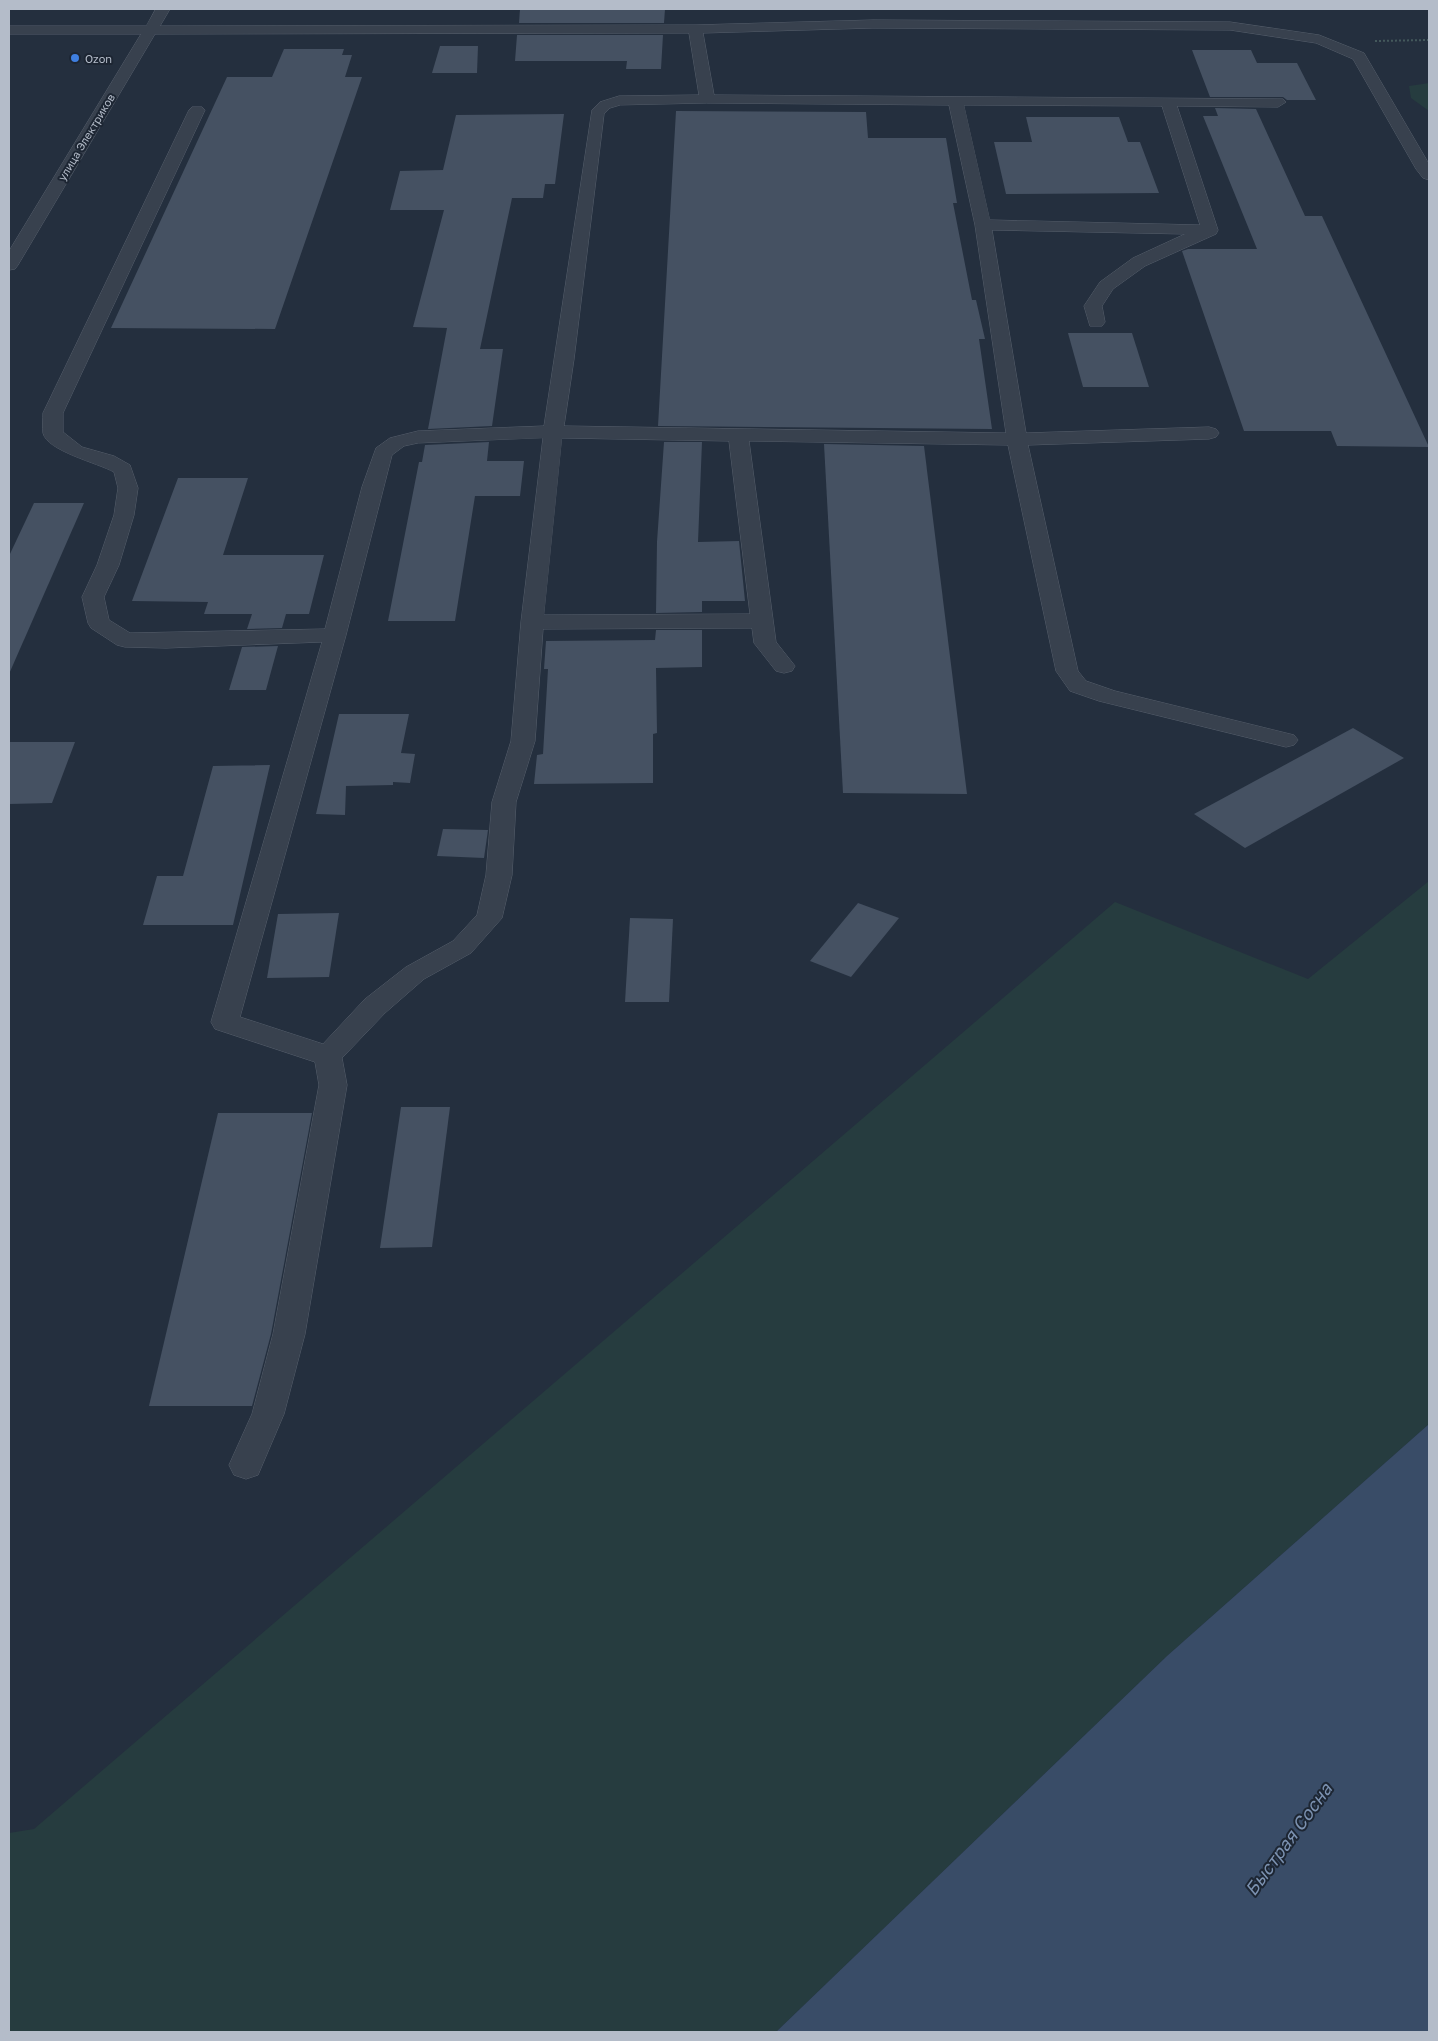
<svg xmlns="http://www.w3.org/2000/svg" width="1438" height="2041" font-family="'Golos Text',sans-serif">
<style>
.green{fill:#263c3f}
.water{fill:#394c67}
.building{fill:#455162}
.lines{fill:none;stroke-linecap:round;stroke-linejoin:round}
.minor-casing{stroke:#565f6c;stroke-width:1}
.path{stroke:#44595c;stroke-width:2;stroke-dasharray:2 2;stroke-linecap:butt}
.minor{fill:#38414e;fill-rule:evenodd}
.shop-dot{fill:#3f7fe0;stroke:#1d2633;stroke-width:2}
.labels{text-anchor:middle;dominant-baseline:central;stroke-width:4;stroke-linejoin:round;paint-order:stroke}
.far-poi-label{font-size:11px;fill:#b4bcc9;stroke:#1d2633;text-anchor:start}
.far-street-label{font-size:11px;fill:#b4bcc9;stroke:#1d2633}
.near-water-label{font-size:18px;font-style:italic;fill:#7c92b1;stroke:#1d2633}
</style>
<rect width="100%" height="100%" fill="#242f3e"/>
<g class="green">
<path d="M1429,83v28l-18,-13 -2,-12z"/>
<path d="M1429,881v543l-262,232 -391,376h-767v-199l25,-4 1081,-927 193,77z"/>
</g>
<path class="water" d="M1429,1424v608h-653l391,-376z"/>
<g class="building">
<path d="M520,9h145l-1,14h-145z"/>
<path d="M517,35h146l-2,34h-35l1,-8h-112z"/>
<path d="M440,46h38l-1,27h-45z"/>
<path d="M284,49h60l-2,6h10l-7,22h17l-87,252 -164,-1 116,-251h45z"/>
<path d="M1192,50h59l6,13h40l19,37h-29l-4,-3h-73z"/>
<path d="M1215,108l41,1 49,107h17l107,231 -92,-1 -6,-15h-87l-62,-180 6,-2h69l-54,-133h15z"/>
<path d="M676,111l190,1 2,26h78l11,65h-4l19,97h4l9,39h-6l13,90 -334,-3z"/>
<path d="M564,114l-9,70h-10l-2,14h-31l-32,151h23l-11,77 -64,3 19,-101 -34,-1 31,-117h-54l10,-39 43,-1 13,-55z"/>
<path d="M1026,117h93l9,25h12l19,51 -153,1 -12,-52h38z"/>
<path d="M1068,333h64l17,54h-66z"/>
<path d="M489,442l-2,19h37l-4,35h-45l-20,125h-67l31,-159h3l3,-17z"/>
<path d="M664,442h38l-4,100 41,-1 6,60h-43v11l-46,1 1,-71z"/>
<path d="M824,444l100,2 43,348 -124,-1z"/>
<path d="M178,478h70l-25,77h101l-15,59h-23l-4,14 -35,1 5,-15h-48l4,-12 -76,-1z"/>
<path d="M34,503h50l-75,171v-118z"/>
<path d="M656,630h46v37l-46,1 1,65 -4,1v49l-119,1 3,-29 6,-1 5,-85h-4l2,-28 109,-1z"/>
<path d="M278,646l-12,44h-37l13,-43z"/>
<path d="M339,714h70l-8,39 14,1 -5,29 -17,-1v3l-47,1 -1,29 -29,-1z"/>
<path d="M1353,728l51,30 -159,90 -51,-34z"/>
<path d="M9,742h66l-23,61 -43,1z"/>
<path d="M270,765l-37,160h-90l14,-49h26l30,-110z"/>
<path d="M443,829l45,1 -4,28 -47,-2z"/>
<path d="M858,903l41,15 -48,59 -41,-16z"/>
<path d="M339,913l-10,64 -62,1 11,-64z"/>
<path d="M630,918l43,1 -4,83h-44z"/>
<path d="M401,1107h49l-18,140 -52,1z"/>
<path d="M218,1113h94l-41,221 -19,72h-103z"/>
</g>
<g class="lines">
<g class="minor-casing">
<path id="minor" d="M156,9h14l-10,17 535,-1 178,-5 357,2 89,13 45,18 65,111v16l-6,-2 -7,-9 -63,-110 -37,-16 -86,-13 -357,-2 -170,5 11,62 569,4 3,3 -8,5 -101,-1 41,124 -2,4 -71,32 -32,23 -11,17 3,16 -3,4h-12l-6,-20 16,-24 33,-24 52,-24 -193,-4 34,203 183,-6 7,2 3,4 -3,4 -7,2 -181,6 50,226 8,10 29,10 179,44 4,5 -4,5 -8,2 -187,-46 -29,-10 -14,-20 -48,-226 -259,-4 27,201 19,24 -3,5 -8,2 -8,-2 -22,-28 -2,-15 -209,1 -8,112 -19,61 -4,73 -10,43 -31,35 -47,26 -39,34 -43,45 5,27 -42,249 -21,80 -26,61 -12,4 -12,-4 -5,-10 23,-51 21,-80 46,-249 -4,-23 -100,-33 -4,-7 111,-380 -156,6 -41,-1 -8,-2 -26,-17 -3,-5 -6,-26 15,-32 17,-50 4,-27 -4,-16c-16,-9 -67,-21 -71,-39 -1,-6 0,-14 0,-20l146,-303 3,-3h10l3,3 -142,303v19l19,15 32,9 16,9 8,23 -4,27 -15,50 -15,32 5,23 21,13 195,-4 37,-142 14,-39 14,-10 28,-7 126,-5 48,-316 8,-8 19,-6 80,-1 -10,-62 -534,1 -137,231 -3,4 -6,1v-19l132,-217h-132v-8h137zM707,103l242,2 26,120 31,208 -442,-7 10,-67 30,-245 6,-6 10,-3zM964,105l198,1 38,119 -210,-5zM543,438l-22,184 -10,119 -19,61 -6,73 -9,40 -24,26 -47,26 -41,32 -42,45 -83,-27 106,-382 46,-180 12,-9 14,-3zM562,438l167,3 21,173 -206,1z"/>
</g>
<path class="path" d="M1375,41l54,-1"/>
<use href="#minor" class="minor"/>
</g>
<circle class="shop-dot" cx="75" cy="58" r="5"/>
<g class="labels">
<g class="far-poi-label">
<text x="85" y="58">Ozon</text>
</g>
<g class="far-street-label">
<text transform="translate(86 137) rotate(-59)">улица Электриков</text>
</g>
<g class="near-water-label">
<text transform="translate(1288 1839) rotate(-54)">Быстрая Сосна</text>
</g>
</g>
<rect width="1438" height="2041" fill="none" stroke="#b4bcc9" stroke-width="20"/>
</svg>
